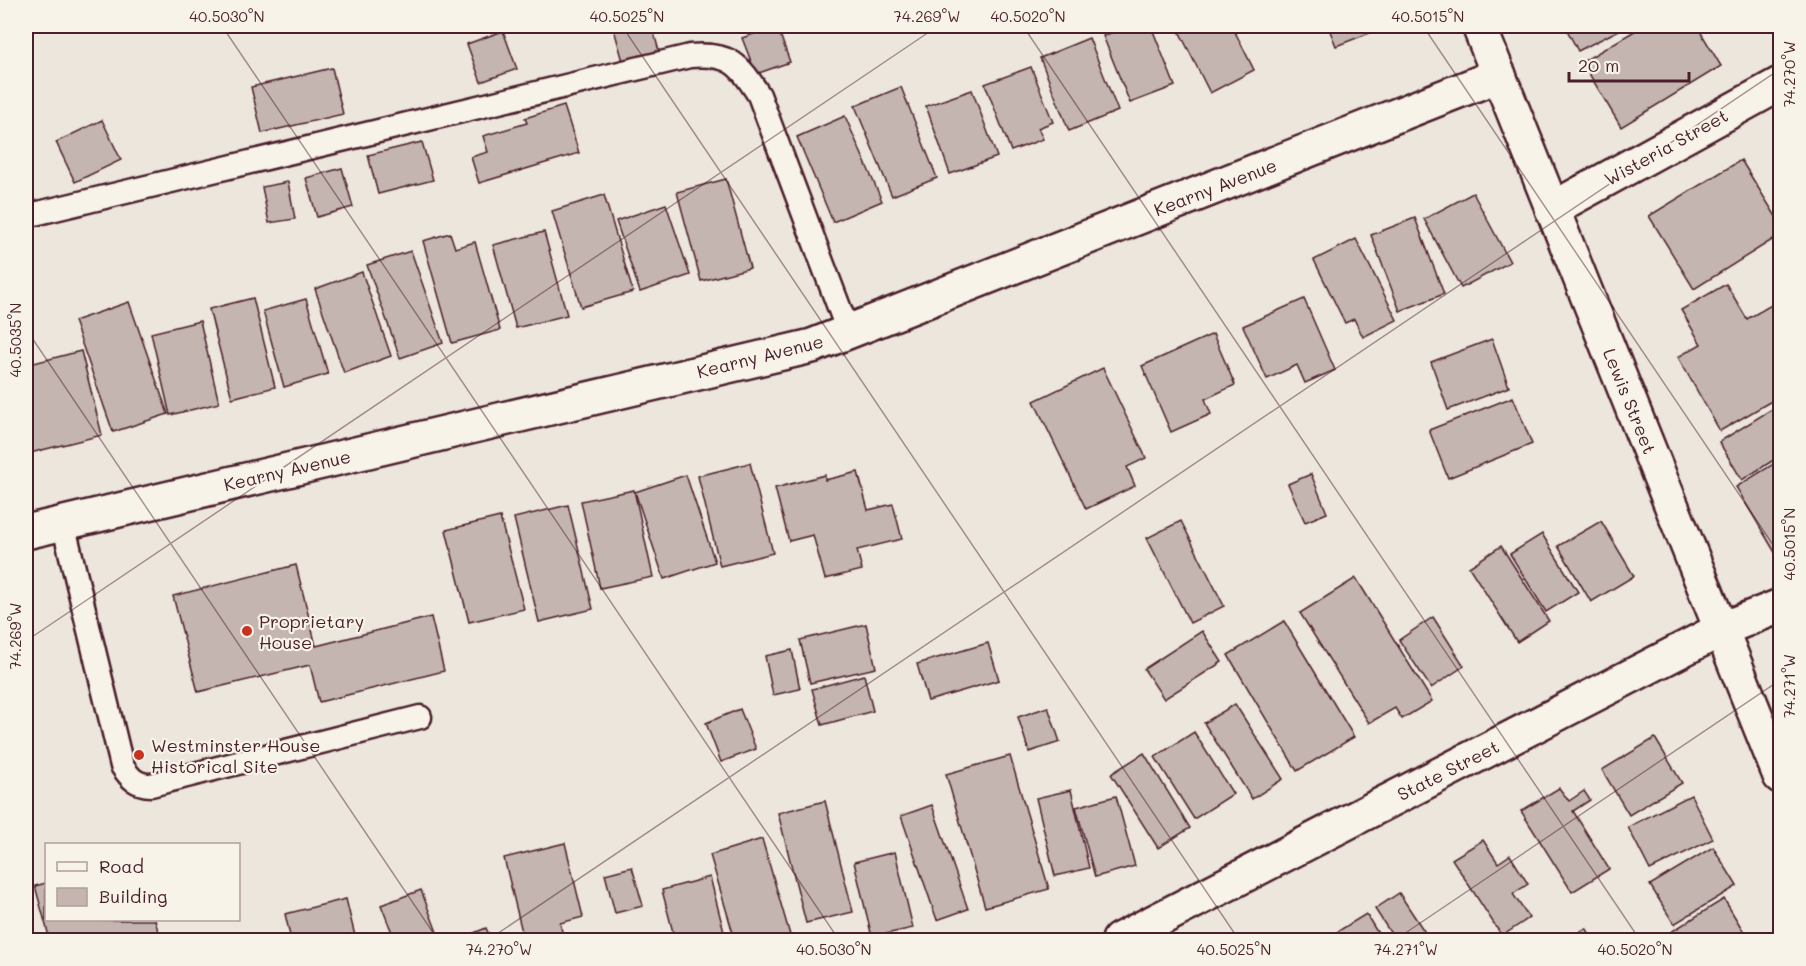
<svg xmlns="http://www.w3.org/2000/svg" width="1806" height="966" font-family="Mali,sans-serif">
<style>
.building{fill:#c4b5b0;stroke:#4a1f2b;stroke-width:1.5}
.lines{fill:none;stroke-linecap:round;stroke-linejoin:round}
.lane-casing{stroke:#4a1f2b;stroke-width:27}
.street-casing{stroke:#4a1f2b;stroke-width:38}
.lane{stroke:#f7f3e8;stroke-width:22}
.street{stroke:#f7f3e8;stroke-width:33}
.ticks{fill:none;stroke:#4a1f2b;stroke-width:1.5;stroke-opacity:0.45}
.poi-dot{fill:#c8321e;stroke:#f7f3e8;stroke-width:2}
.labels{text-anchor:middle;dominant-baseline:central;stroke-width:4.5;stroke-linejoin:round;paint-order:stroke}
.street-label{font-size:18px;fill:#4a1f2b;stroke:#f7f3e8}
.poi-label{font-size:18px;fill:#4a1f2b;stroke:#f7f3e8;text-anchor:start}
.neatline{fill:none;stroke:#4a1f2b;stroke-width:2}
.ticks-label{font-size:15px;text-anchor:middle;fill:#4a1f2b}
</style>
<rect width="100%" height="100%" fill="#ece6dd"/>
<filter id="ink" filterUnits="userSpaceOnUse"><feTurbulence type="fractalNoise" baseFrequency=".0167" numOctaves="2"/><feDisplacementMap in="SourceGraphic" scale="12" xChannelSelector="R" yChannelSelector="G"/><feConvolveMatrix kernelMatrix="1 2 1 2 8 2 1 2 1" color-interpolation-filters="sRGB"/></filter>
<g filter="url(#ink)">
<g class="building">
<path d="M613,26h39l7,25 -36,10z"/>
<path d="M777,26l13,36 -34,12 -14,-36z"/>
<path d="M1128,26h23l24,60 -45,17 -27,-67z"/>
<path d="M1180,26h52l22,44 -44,23 -33,-66z"/>
<path d="M1328,26h57v1l-49,19z"/>
<path d="M1565,26h62l-49,25z"/>
<path d="M1643,26h54l24,40 -100,61 -39,-65z"/>
<path d="M503,31l14,38 -36,13 -14,-38z"/>
<path d="M1089,38l29,73 -49,20 -29,-73z"/>
<path d="M1031,67l22,55 -15,6 5,11 -32,12 -26,-67z"/>
<path d="M332,68l11,46 -81,19 -11,-46z"/>
<path d="M901,87l36,91 -45,18 -37,-90z"/>
<path d="M972,90l25,67 -47,17 -24,-68z"/>
<path d="M564,106l15,47 -100,30 -8,-26 17,-5 -5,-16 44,-13 -2,-5z"/>
<path d="M845,116l37,85 -49,21 -36,-85z"/>
<path d="M102,120l19,40 -46,22 -19,-40z"/>
<path d="M422,142l11,38 -55,14 -10,-39z"/>
<path d="M1741,160l39,63v12l-86,54 -45,-73z"/>
<path d="M342,168l11,39 -36,10 -11,-39z"/>
<path d="M726,179l24,89 -49,13 -24,-89z"/>
<path d="M288,182l7,37 -26,4 -7,-36z"/>
<path d="M1473,193l37,69 -49,26 -37,-69z"/>
<path d="M604,195l29,97 -52,15 -29,-96z"/>
<path d="M666,204l24,71 -50,17 -24,-71z"/>
<path d="M1415,218l29,76 -44,17 -29,-76z"/>
<path d="M544,232l23,83 -51,13 -23,-83z"/>
<path d="M450,233l5,15 20,-6 25,88 -48,13 -29,-102z"/>
<path d="M1356,239l41,81 -34,17 -9,-18 -9,4 -31,-63z"/>
<path d="M411,251l32,92 -43,15 -33,-93z"/>
<path d="M362,272l29,84 -47,17 -29,-84z"/>
<path d="M1726,284l21,35 33,-19v96l-60,35 -42,-74 23,-13 -20,-34z"/>
<path d="M253,298l22,89 -43,11 -23,-89z"/>
<path d="M306,299l22,75 -44,13 -21,-76z"/>
<path d="M1304,299l31,71 -30,13 -8,-18 -30,14 -24,-53z"/>
<path d="M129,302l39,112 -55,18 -39,-111z"/>
<path d="M200,321l19,82 -49,12 -19,-82z"/>
<path d="M1213,334l22,51 -30,14 6,15 -40,18 -29,-66z"/>
<path d="M1492,339l17,48 -61,23 -17,-48z"/>
<path d="M81,351l21,84 -76,19v-89z"/>
<path d="M1103,368l43,90 -19,9 8,19 -49,23 -52,-108z"/>
<path d="M1513,397l19,47 -84,34 -19,-48z"/>
<path d="M1780,404v52l-38,24 -23,-38z"/>
<path d="M1780,460v98l-1,1 -43,-72z"/>
<path d="M750,463l23,90 -53,13 -22,-90z"/>
<path d="M858,472l10,38 25,-6 9,35 -45,11 5,20 -37,9 -12,-44 -24,6 -14,-53 50,-13v5z"/>
<path d="M1311,474l16,39 -22,9 -17,-38z"/>
<path d="M686,475l29,87 -51,17 -29,-87z"/>
<path d="M634,490l19,87 -53,11 -19,-87z"/>
<path d="M568,505l25,104 -54,13 -25,-104z"/>
<path d="M500,517l24,92 -55,13 -23,-92z"/>
<path d="M1181,521l43,85 -34,17 -43,-85z"/>
<path d="M1601,521l33,55 -43,26 -33,-56z"/>
<path d="M1542,534l36,58 -32,20 -36,-58z"/>
<path d="M1501,546l48,75 -32,21 -48,-75z"/>
<path d="M296,565l20,81 115,-29 13,54 -125,31 -9,-37 -112,27 -25,-96z"/>
<path d="M1356,578l76,123 -30,18 -7,-11 -26,15 -69,-110z"/>
<path d="M1433,617l31,49 -33,22 -32,-48z"/>
<path d="M1284,621l70,116 -57,34 -69,-116z"/>
<path d="M866,624l10,44 -66,15 -10,-43z"/>
<path d="M1202,631l20,31 -58,37 -20,-30z"/>
<path d="M988,643l11,37 -71,21 -11,-37z"/>
<path d="M792,650l8,39 -27,6 -8,-39z"/>
<path d="M864,675l9,36 -51,14 -10,-36z"/>
<path d="M1235,704l48,75 -31,20 -48,-76z"/>
<path d="M1048,707l12,35 -31,10 -11,-35z"/>
<path d="M740,709l16,40 -35,13 -15,-39z"/>
<path d="M1194,732l39,62 -39,25 -39,-62z"/>
<path d="M1655,738l27,45 -53,32 -27,-45z"/>
<path d="M1144,753l46,75 -32,20 -47,-74z"/>
<path d="M1010,756l39,133 -64,18 -39,-133z"/>
<path d="M1559,788l10,13 15,-10 6,9 -17,11 36,58 -37,23 -51,-81z"/>
<path d="M1071,790l18,78 -34,8 -19,-78z"/>
<path d="M1691,795l22,44 -63,31 -22,-43z"/>
<path d="M1116,796l19,70 -40,11 -19,-70z"/>
<path d="M825,801l28,111 -47,11 -28,-110z"/>
<path d="M932,805l36,104 -31,11 -36,-104z"/>
<path d="M762,839l28,96 -17,5h-38l-25,-85z"/>
<path d="M1483,840l15,23 12,-8 18,29 -15,10 16,24 -27,18 -50,-77z"/>
<path d="M565,843l18,74 -23,6 4,17h-40l-20,-82z"/>
<path d="M1713,847l24,39 -63,38 -24,-39z"/>
<path d="M895,852l18,76 -41,9 -18,-75z"/>
<path d="M632,867l11,39 -28,7 -10,-39z"/>
<path d="M710,877l16,63h-51l-13,-50z"/>
<path d="M46,883v37h109l3,11 -36,9h-72l-15,-54z"/>
<path d="M421,890l19,50h-45l-14,-35z"/>
<path d="M1399,893l31,47h-35l-20,-31z"/>
<path d="M346,899l10,41h-65l-6,-26z"/>
<path d="M1724,899l23,38 -6,3h-83z"/>
<path d="M1366,914l16,26h-47l-3,-5z"/>
<path d="M486,928l5,12h-34z"/>
<path d="M1586,928l8,12h-28z"/>
<path d="M223,934l2,6h-29z"/>
</g>
<g class="lines">
<g class="lane-casing">
<g id="lane">
<path d="M26,216l664,-160c41,-3 49,8 69,39l89,236"/>
<path d="M63,523l59,243c8,12 14,19 29,19l269,-68"/>
</g>
</g>
<g class="street-casing">
<g id="street">
<path d="M1479,26l301,750"/>
<path d="M1552,209l228,-125"/>
<path d="M26,532l786,-186 687,-271"/>
<path d="M1119,940l603,-311 58,-23"/>
</g>
</g>
<use href="#lane" class="lane"/>
<use href="#street" class="street"/>
</g>
</g>
<path class="ticks" d="M222,26l617,914M622,26l617,914M1023,26l617,914M1423,26l357,529M26,29l5,-3M26,329l412,611M26,641l912,-615M26,923l12,17M488,940l1292,-871M1395,940l385,-260"/>
<g class="poi-dot">
<circle cx="247" cy="631" r="6"/>
<circle cx="139" cy="755" r="6"/>
</g>
<g class="labels">
<g class="street-label">
<text transform="translate(1666 147) rotate(-29)">Wisteria Street</text>
<text transform="translate(1215 187) rotate(-21)">Kearny Avenue</text>
<text transform="translate(760 356) rotate(-14)">Kearny Avenue</text>
<text transform="translate(1630 401) rotate(68)">Lewis Street</text>
<text transform="translate(287 470) rotate(-13)">Kearny Avenue</text>
<text transform="translate(1448 770) rotate(-27)">State Street</text>
</g>
<g class="poi-label">
<text x="259" y="621">Proprietary<tspan x="259" dy="21">House</tspan></text>
<text x="151" y="745">Westminster House<tspan x="151" dy="21">Historical Site</tspan></text>
</g>
</g>
<rect width="1806" height="966" fill="none" stroke="#f7f3e8" stroke-width="66"/>
<rect x="45" y="843" width="195" height="78" fill="#f7f3e8" stroke="#b29e9c" stroke-width="1.5"/>
<rect x="57" y="862" width="30" height="9" fill="#f7f3e8" stroke="#b29e9c" stroke-width="1.5"/>
<text x="99" y="873" font-size="18" fill="#4a1f2b">Road</text>
<rect x="57" y="888" width="30" height="18" fill="#c4b5b0" stroke="#b29e9c" stroke-width="1.5"/>
<text x="99" y="903" font-size="18" fill="#4a1f2b">Building</text>
<path d="M1569 72v9h120v-9" fill="none" stroke="#4a1f2b" stroke-width="3"/>
<text x="1578" y="72" font-size="18" fill="#4a1f2b" stroke="#f7f3e8" stroke-width="4.5" paint-order="stroke">20 m</text>
<rect x="33" y="33" width="1740" height="900" class="neatline"/>
<g class="ticks-label">
<text x="227" y="22">40.5030°N</text>
<text x="627" y="22">40.5025°N</text>
<text x="927" y="22">74.269°W</text>
<text x="1028" y="22">40.5020°N</text>
<text x="1428" y="22">40.5015°N</text>
<text transform="translate(1790 74) rotate(-90)" y="5">74.270°W</text>
<text transform="translate(16 340) rotate(-90)" y="5">40.5035°N</text>
<text transform="translate(1790 544) rotate(-90)" y="5">40.5015°N</text>
<text transform="translate(16 636) rotate(-90)" y="5">74.269°W</text>
<text transform="translate(1790 686) rotate(-90)" y="5">74.271°W</text>
<text x="499" y="955">74.270°W</text>
<text x="834" y="955">40.5030°N</text>
<text x="1234" y="955">40.5025°N</text>
<text x="1406" y="955">74.271°W</text>
<text x="1635" y="955">40.5020°N</text>
</g>
</svg>
